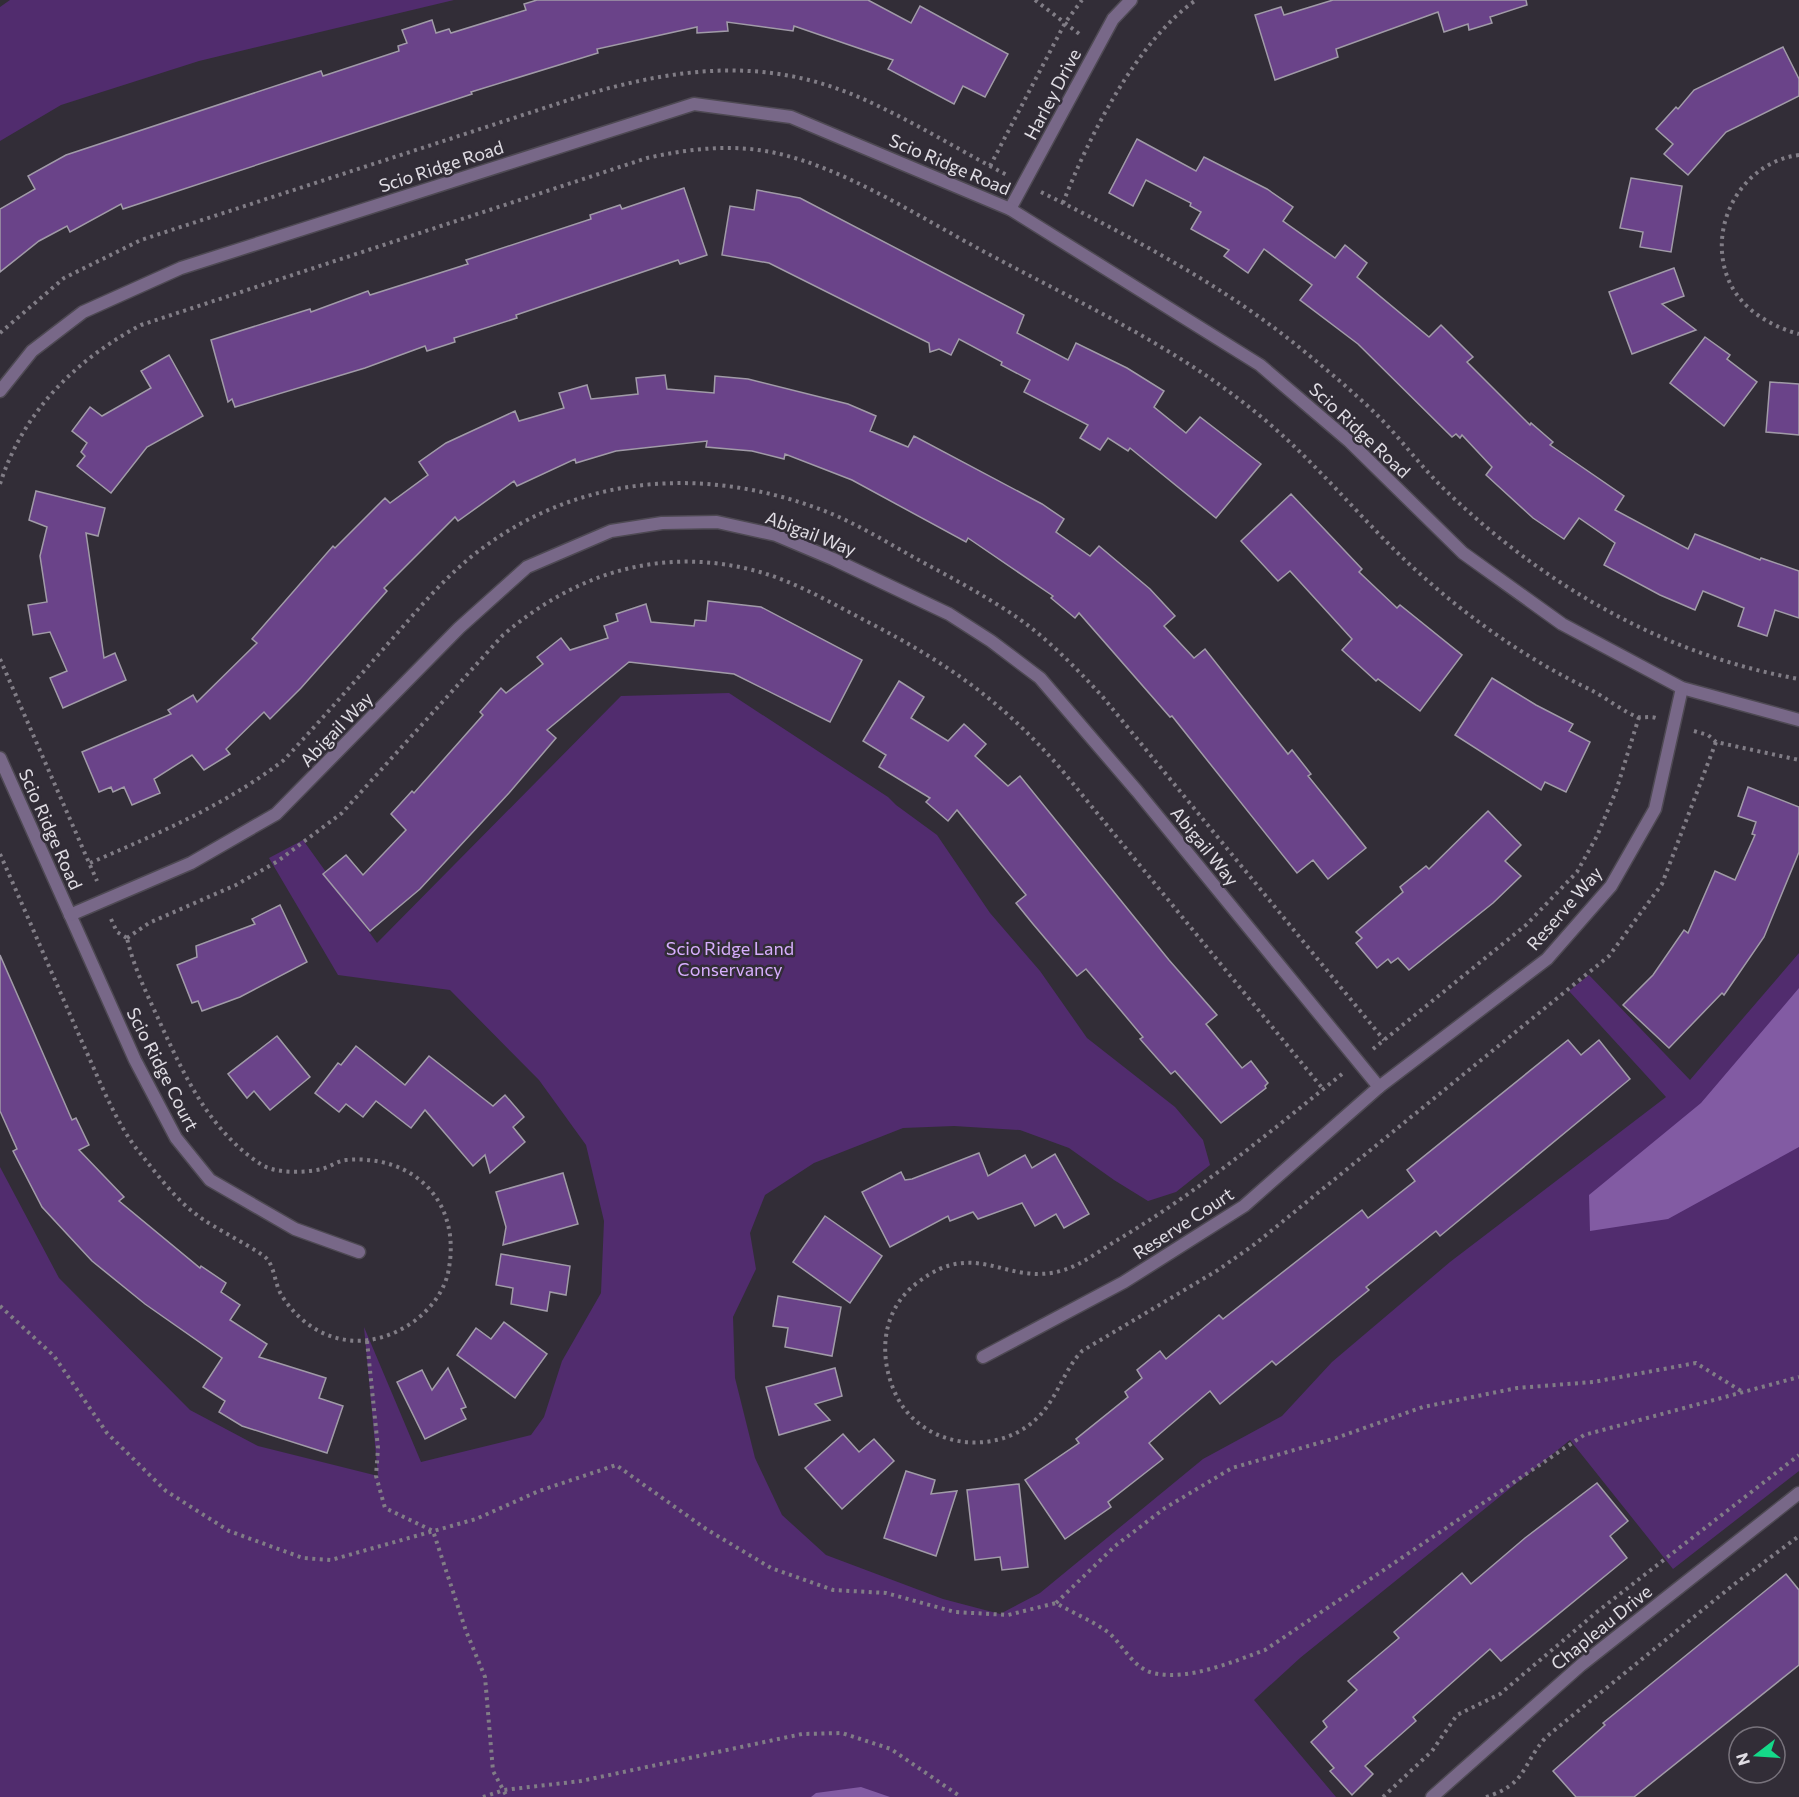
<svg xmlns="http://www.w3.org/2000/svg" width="1799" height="1797" font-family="Commissioner,sans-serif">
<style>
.green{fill:#512c6e}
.water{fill:#825ba3}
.building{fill:#6a4389;stroke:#a19ba8;stroke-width:1.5}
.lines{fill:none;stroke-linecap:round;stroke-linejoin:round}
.minor-casing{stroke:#4e4953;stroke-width:15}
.path{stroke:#817d86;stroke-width:4;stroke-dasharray:3 4.5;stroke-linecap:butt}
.minor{stroke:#786888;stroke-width:12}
.labels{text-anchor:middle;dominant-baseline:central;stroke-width:5;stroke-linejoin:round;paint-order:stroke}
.street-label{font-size:18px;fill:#e0dde4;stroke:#322d37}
.park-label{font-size:18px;fill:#d7aefd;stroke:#322d37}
</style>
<rect width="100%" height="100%" fill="#322d37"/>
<g class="green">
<path d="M10,0h444l-255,61 -138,44 -61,36v-134z"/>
<path d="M729,693l159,104 8,8 41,30 53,78 50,58 47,67 88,69 28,33 7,25 -34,27 -28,9 -34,-21 -45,-32 -49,-18 -66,-4 -51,2 -89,35 -49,32 -15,38 6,36 -23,48 2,61 20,80 27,57 44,40 117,44 57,15 40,-21 163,-134 79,-43 50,-54 118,-100 216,-165 -97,-106 20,-16 101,105 109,-127v518l-126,98 -103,-129 -270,218 -46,42 82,97h-1336v-630l59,111 131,132 68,36 120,30 -14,-149 57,135 110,-27 13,-18 18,-56 39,-68 3,-72 -18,-76 -47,-65 -89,-90 -112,-15 -69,-117 34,-18 74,103 244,-247z"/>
</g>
<g class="water">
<path d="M1799,988v159l-131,72 -78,12 -1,-36 112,-92z"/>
<path d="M861,1787l29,10h-79l5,-4z"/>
</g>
<g class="building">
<path d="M537,0h331l43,23 9,-17 88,48 -23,43 -22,-11 -9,18 -66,-35 5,-9 -99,-34 -1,5 -66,-9 1,9 -31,2v-6l-100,22 1,4 -127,39 1,2 -349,115 -2,-5 -51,28 -3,-6 -28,15 -39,31v-63l35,-20 -7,-13 38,-21 255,-84 2,5 76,-25 -1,-5 9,-3 -5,-13 30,-10 4,13 13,-4 2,4 75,-23 -2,-6z"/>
<path d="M1333,0h193l1,5 -37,12 2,6 -23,7 -1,-6 -24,8 -6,-20 -102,37 2,8 -63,23 -20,-65 26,-8 3,8z"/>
<path d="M1783,47l16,32v17l-73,36 -38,43 -24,-21 9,-10 -17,-15 20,-22 2,2 16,-19z"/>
<path d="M1137,139l59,32 8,-14 63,32 26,18 -10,14 52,37 10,-13 22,18 -10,14 72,60 12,-12 32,32 -6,5 63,63 1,-2 22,19 -3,3 74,51 -9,14 73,39 7,-15 65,26 1,-2 38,13v47l-24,-8 -8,26 -29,-10 6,-18 -41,-17 -8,19 -35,-15 -56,-30 11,-22 -36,-25 -15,21 -31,-21 -47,-43 6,-8 -30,-32 -2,3 -4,-4 -4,3 -94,-93 -58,-44 12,-15 -48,-36 -16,24 -24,-17 5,-6 -38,-21 10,-17 -11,-6 1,-3 -45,-23 -13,26 -24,-13z"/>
<path d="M1631,178l51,8 -11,66 -31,-5 3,-15 -23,-4z"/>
<path d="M684,188l23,67 -27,9 -2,-4 -162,55 1,3 -63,20 1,4 -28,9 -2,-5 -60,22 -130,39 -3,-8 -4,3 -17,-62 99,-31 1,3 57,-21 2,4 98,-31 -2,-4 125,-41 -1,-4 30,-10 2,4z"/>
<path d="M757,190l43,8 224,117 -7,18 51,27 8,-17 51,25 37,23 -10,16 32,26 14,-16 61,47 -45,54 -86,-70 -2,3 -20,-13 -8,12 -20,-12 8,-13 -64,-33 6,-12 -29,-15 1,-3 -43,-23 -8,16 -12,-6 -9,3 -1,-9 -160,-80 -47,-8 8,-49 24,4z"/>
<path d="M1674,268l10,28 -22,8 34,26 -64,24 -23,-62z"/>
<path d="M1705,337l25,18 -3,4 30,23 -33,44 -54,-43z"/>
<path d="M169,355l34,61 -56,31 -36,46 -34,-27 8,-10 -4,-4 6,-9 -15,-12 18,-24 12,9 49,-28 -10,-17z"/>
<path d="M665,375l2,14 47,4 1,-17 33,3 100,25 28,12 -6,15 38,16 6,-11 128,68 22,15 -8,13 34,24 9,-10 51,43 25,27 -11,10 30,32 11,-9 83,105 4,-4 19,24 -3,2 58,72 -38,31 -15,-19 -16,13 -125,-157 -2,1 -91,-104 -4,5 -24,-20 2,-2 -85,-58 -2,4 -114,-62 -67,-26 -1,5 -32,-8 -46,-4 1,-6 -91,10 -40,12 -1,-4 -58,27 -3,-5 -56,40 -3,-4 -71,71 3,3 -86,97 -31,31 -6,-7 -38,37 4,5 -26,16 -12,-15 -38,24 6,14 -28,12 -8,-18 -11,5 -2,-5 -12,5 -17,-40 89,-38 -3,-4 25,-15 4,7 60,-59 -5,-4 81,-93 2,2 50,-50 5,5 38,-28 -9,-13 27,-19 69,-32 4,10 45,-13 -5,-15 28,-8 4,14 47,-5 -2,-16z"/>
<path d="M1770,382l29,2v51l-33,-3z"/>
<path d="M36,491l69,17 -7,28 -12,-3 18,125 11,-5 11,27 -63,28 -13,-30 17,-7 -17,-39 -17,3 -5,-30 19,-3 -7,-46 7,-29 -18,-7z"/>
<path d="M1291,494l71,75 -3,3 38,36 3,-3 62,50 -42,56 -42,-32 -2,2 -34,-31 10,-11 -62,-68 -12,10 -37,-40z"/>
<path d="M708,601l53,6 101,53 -32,62 -96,-48 -105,-12 -82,68 9,8 -47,55 -89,96 -50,42 -47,-57 23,-19 17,20 43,-45 -15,-16 21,-23 2,2 69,-78 -3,-3 21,-24 5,5 37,-29 -6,-7 24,-19 9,12 38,-12 -4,-12 14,-5 -2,-7 30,-10 5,18 43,4 1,-6 11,1z"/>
<path d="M1492,678l44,27 37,19 -4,7 21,11 -24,50 -21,-10 -4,8 -86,-55z"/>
<path d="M899,681l25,16 -13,21 37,23 16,-17 22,20 -11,12 33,30 12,-10 149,184 48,55 -11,9 36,44 9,-7 17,22 -3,3 1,2 -45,35 -46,-52 -4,3 -31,-35 3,-2 -57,-68 -9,7 -44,-52 -17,-21 10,-8 -69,-85 -9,11 -22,-19 4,-4 -51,-31 7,-12 -23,-14z"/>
<path d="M1748,787l51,20v45l-35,85 -40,58 -2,-2 -53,55 -46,-43 30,-30 31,-45 4,3 27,-62 20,9 20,-45 -3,-1 4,-12 -18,-6z"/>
<path d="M1488,811l33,34 -16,16 16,15 -28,27 -84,67 -11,-12 -7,5 -3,-4 -11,9 -21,-25 6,-5 -6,-6 47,-40 -3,-5 26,-21 3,3z"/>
<path d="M280,905l27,57 -67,35 -38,14 -4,-10 -6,2 -15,-38 20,-8 -1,-11 59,-22 -3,-5z"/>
<path d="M0,955l72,165 4,-2 13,27 -10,5 45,47 -5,4 81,67 1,-2 25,17 -5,9 19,13 -10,15 37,24 -8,13 67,21 -7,20 24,8 -16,47 -85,-27 -23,-14 6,-11 -22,-14 19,-29 -77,-54 -53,-43 -50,-54 -29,-56 4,-2 -17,-38z"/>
<path d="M277,1036l33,41 -40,33 -16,-19 -7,7 -19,-24z"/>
<path d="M1568,1040l13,15 18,-15 31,39 -190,157 -4,-5 -70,56 3,3 -93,75 -4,-4 -52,43 -10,-13 -61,52 14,16 -55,43 3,5 -46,32 -40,-59 54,-37 -3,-4 52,-42 -3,-5 17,-14 -5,-8 23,-19 6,8 53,-44 4,4 139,-109 6,8 47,-37 -8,-11z"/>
<path d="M356,1046l49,39 24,-29 64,50 12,-11 19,22 -11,10 12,15 -35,31 -5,-18 -12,11 -48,-56 -14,18 -35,-27 -13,16 -17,-13 -7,8 -24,-19 23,-30 3,2z"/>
<path d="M979,1153l9,23 37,-21 7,13 23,-14 34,60 -25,14 -8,-14 -21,12 -13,-23 -44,16 -5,-7 -23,9 -2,-5 -58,31 -28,-55 39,-20 4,8 7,-1z"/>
<path d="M563,1173l15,51 -75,21 3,-18 -10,-35z"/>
<path d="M825,1216l57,40 -32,47 -57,-41z"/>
<path d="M501,1254l69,12 -4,29 -16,-3 -3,19 -36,-7 2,-16 -17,-3z"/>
<path d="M778,1296l63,11 -9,49 -47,-9 3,-19 -15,-2z"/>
<path d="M504,1322l43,32 -32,44 -58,-43 19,-27 15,11z"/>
<path d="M448,1368l18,39 -5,2 5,10 -41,20 -28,-57 25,-12 10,20z"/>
<path d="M835,1368l7,28 -27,8 15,16 -51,15 -13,-48z"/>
<path d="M843,1434l16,18 15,-13 20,22 -52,48 -37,-41z"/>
<path d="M906,1471l29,9 -4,14 26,-3 -21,65 -52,-18z"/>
<path d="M1597,1483l31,38 -18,15 17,22 -126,103 -11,-12 -77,68 3,4 -51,45 8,8 -21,21 -22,-24 4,-3 -23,-26 16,-15 -4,-6 34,-31 -9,-9 51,-43 -5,-6 68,-59 9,11 54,-46z"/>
<path d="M1019,1484l9,83 -26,3 -2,-13 -25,3 -8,-70z"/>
<path d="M1786,1574l13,16v75l-165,132h-58l-23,-26 52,-46 -2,-2z"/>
</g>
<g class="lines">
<g class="minor-casing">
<g id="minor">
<path d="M1010,209l103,-190 18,-19"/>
<path d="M0,391l32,-40 51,-39 98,-44 513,-164 97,13 219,92 250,156 89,76 114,112 99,71 120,64 117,32"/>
<path d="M0,758l135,302 41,78 34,42 85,49 64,23"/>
<path d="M70,915l121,-52 85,-49 183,-186 68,-61 84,-36 51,-8 55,-1 59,13 57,24 116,55 42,27 49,37 97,113 242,296"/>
<path d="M983,1357l141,-75 120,-76 135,-119 168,-128 64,-73 44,-77 27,-121"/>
<path d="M1432,1797l149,-132 218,-172"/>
</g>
</g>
<g class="path">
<path d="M1035,0l47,36"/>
<path d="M1799,155c-56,7 -91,68 -72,121 11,31 42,50 72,58"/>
<path d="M990,166l75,-143 17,-23"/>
<path d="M1041,192c94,47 188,96 270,165 21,17 42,35 62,54 24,23 44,51 68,75 98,96 221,169 358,193"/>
<path d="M1063,203c26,-67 74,-162 133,-203"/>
<path d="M0,333l64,-55 77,-38 443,-145c90,-26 174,-38 265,-2 54,22 106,55 158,82"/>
<path d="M0,484c23,-72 75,-124 141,-159l506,-167c41,-9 82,-14 124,-6 70,14 147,64 210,98 100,54 204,100 291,176 48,42 88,91 134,135 55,52 118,97 185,129 14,7 34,23 47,27 6,1 12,-1 18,1"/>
<path d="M0,659l97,222"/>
<path d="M1694,731l14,4 8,7 83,18"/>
<path d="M0,854c28,63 55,127 83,190 15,33 34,82 57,109 17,21 35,46 57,62 13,11 66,37 71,45 7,10 7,25 14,36 28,44 78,58 123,31 20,-11 38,-32 43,-54 15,-70 -33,-119 -102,-113 -9,1 -16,7 -24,9 -17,4 -49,5 -63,-6 -52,-35 -77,-92 -102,-147 -12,-26 -24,-51 -30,-78"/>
<path d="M90,863c69,-30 134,-57 194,-103 37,-40 73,-81 109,-122 28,-32 56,-66 91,-91 98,-72 218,-80 330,-40 35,12 69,33 101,51 35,19 71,38 103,60 31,22 58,50 84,78l282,344"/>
<path d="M111,919l6,13 10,6"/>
<path d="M127,938l22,-15 87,-38 42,-24 64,-48 161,-178c74,-63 161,-90 257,-63 38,11 73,32 108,50 79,41 134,79 193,147l262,320"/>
<path d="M1373,1049l153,-124 51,-53 20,-36 19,-45 23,-74"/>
<path d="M1342,1074c-72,58 -144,118 -223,165 -17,10 -36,25 -55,31 -58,18 -87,-34 -147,13 -37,28 -39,76 -20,114 29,56 112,61 149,11 14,-19 20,-40 36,-57l136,-81 37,-26 354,-288 53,-72 54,-142"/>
<path d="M0,1306l54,50 53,77 59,58 63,40 74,27 28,2 145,-41 63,-28 77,-26 90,64 65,39 62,22 53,3 69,19 53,3 48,-12c17,10 37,18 53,30 14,12 24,35 44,40 36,8 79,-11 112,-23l319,-215 215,-58"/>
<path d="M367,1341l11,107 -2,28 9,32 48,23 33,100 19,46 8,94 14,26"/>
<path d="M1056,1603l59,-57 50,-38 67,-40 104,-30 87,-31 94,-19 76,-6 103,-19 45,28"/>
<path d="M483,1797l21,-7 77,-9 221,-47 40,-1 49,16 70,48"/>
<path d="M1383,1797l49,-46 25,-36 43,-21 98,-83 201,-156"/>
<path d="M1486,1797c41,-13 35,-31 60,-60l186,-151 67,-50"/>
</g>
<use href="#minor" class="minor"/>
</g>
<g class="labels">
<g class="street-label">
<text transform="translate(1052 94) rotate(-62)">Harley Drive</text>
<text transform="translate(950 164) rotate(23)">Scio Ridge Road</text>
<text transform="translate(441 166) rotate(-18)">Scio Ridge Road</text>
<text transform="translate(1360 430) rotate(43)">Scio Ridge Road</text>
<text transform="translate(811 533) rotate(21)">Abigail Way</text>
<text transform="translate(336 729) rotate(-46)">Abigail Way</text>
<text transform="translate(51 829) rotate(66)">Scio Ridge Road</text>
<text transform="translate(1205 846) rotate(51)">Abigail Way</text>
<text transform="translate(1564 908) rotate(-49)">Reserve Way</text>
<text transform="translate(163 1069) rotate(63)">Scio Ridge Court</text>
<text transform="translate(1183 1223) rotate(-33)">Reserve Court</text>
<text transform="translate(1601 1627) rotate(-39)">Chapleau Drive</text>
</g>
<g class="park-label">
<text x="730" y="948">Scio Ridge Land<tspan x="730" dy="21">Conservancy</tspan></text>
</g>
</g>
<g transform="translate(1757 1755) rotate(253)"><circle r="28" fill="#322d37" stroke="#78737c" stroke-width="1.5"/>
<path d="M0-4.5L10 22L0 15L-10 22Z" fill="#15d989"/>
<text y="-9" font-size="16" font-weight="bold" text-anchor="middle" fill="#e0dde4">N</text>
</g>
</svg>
